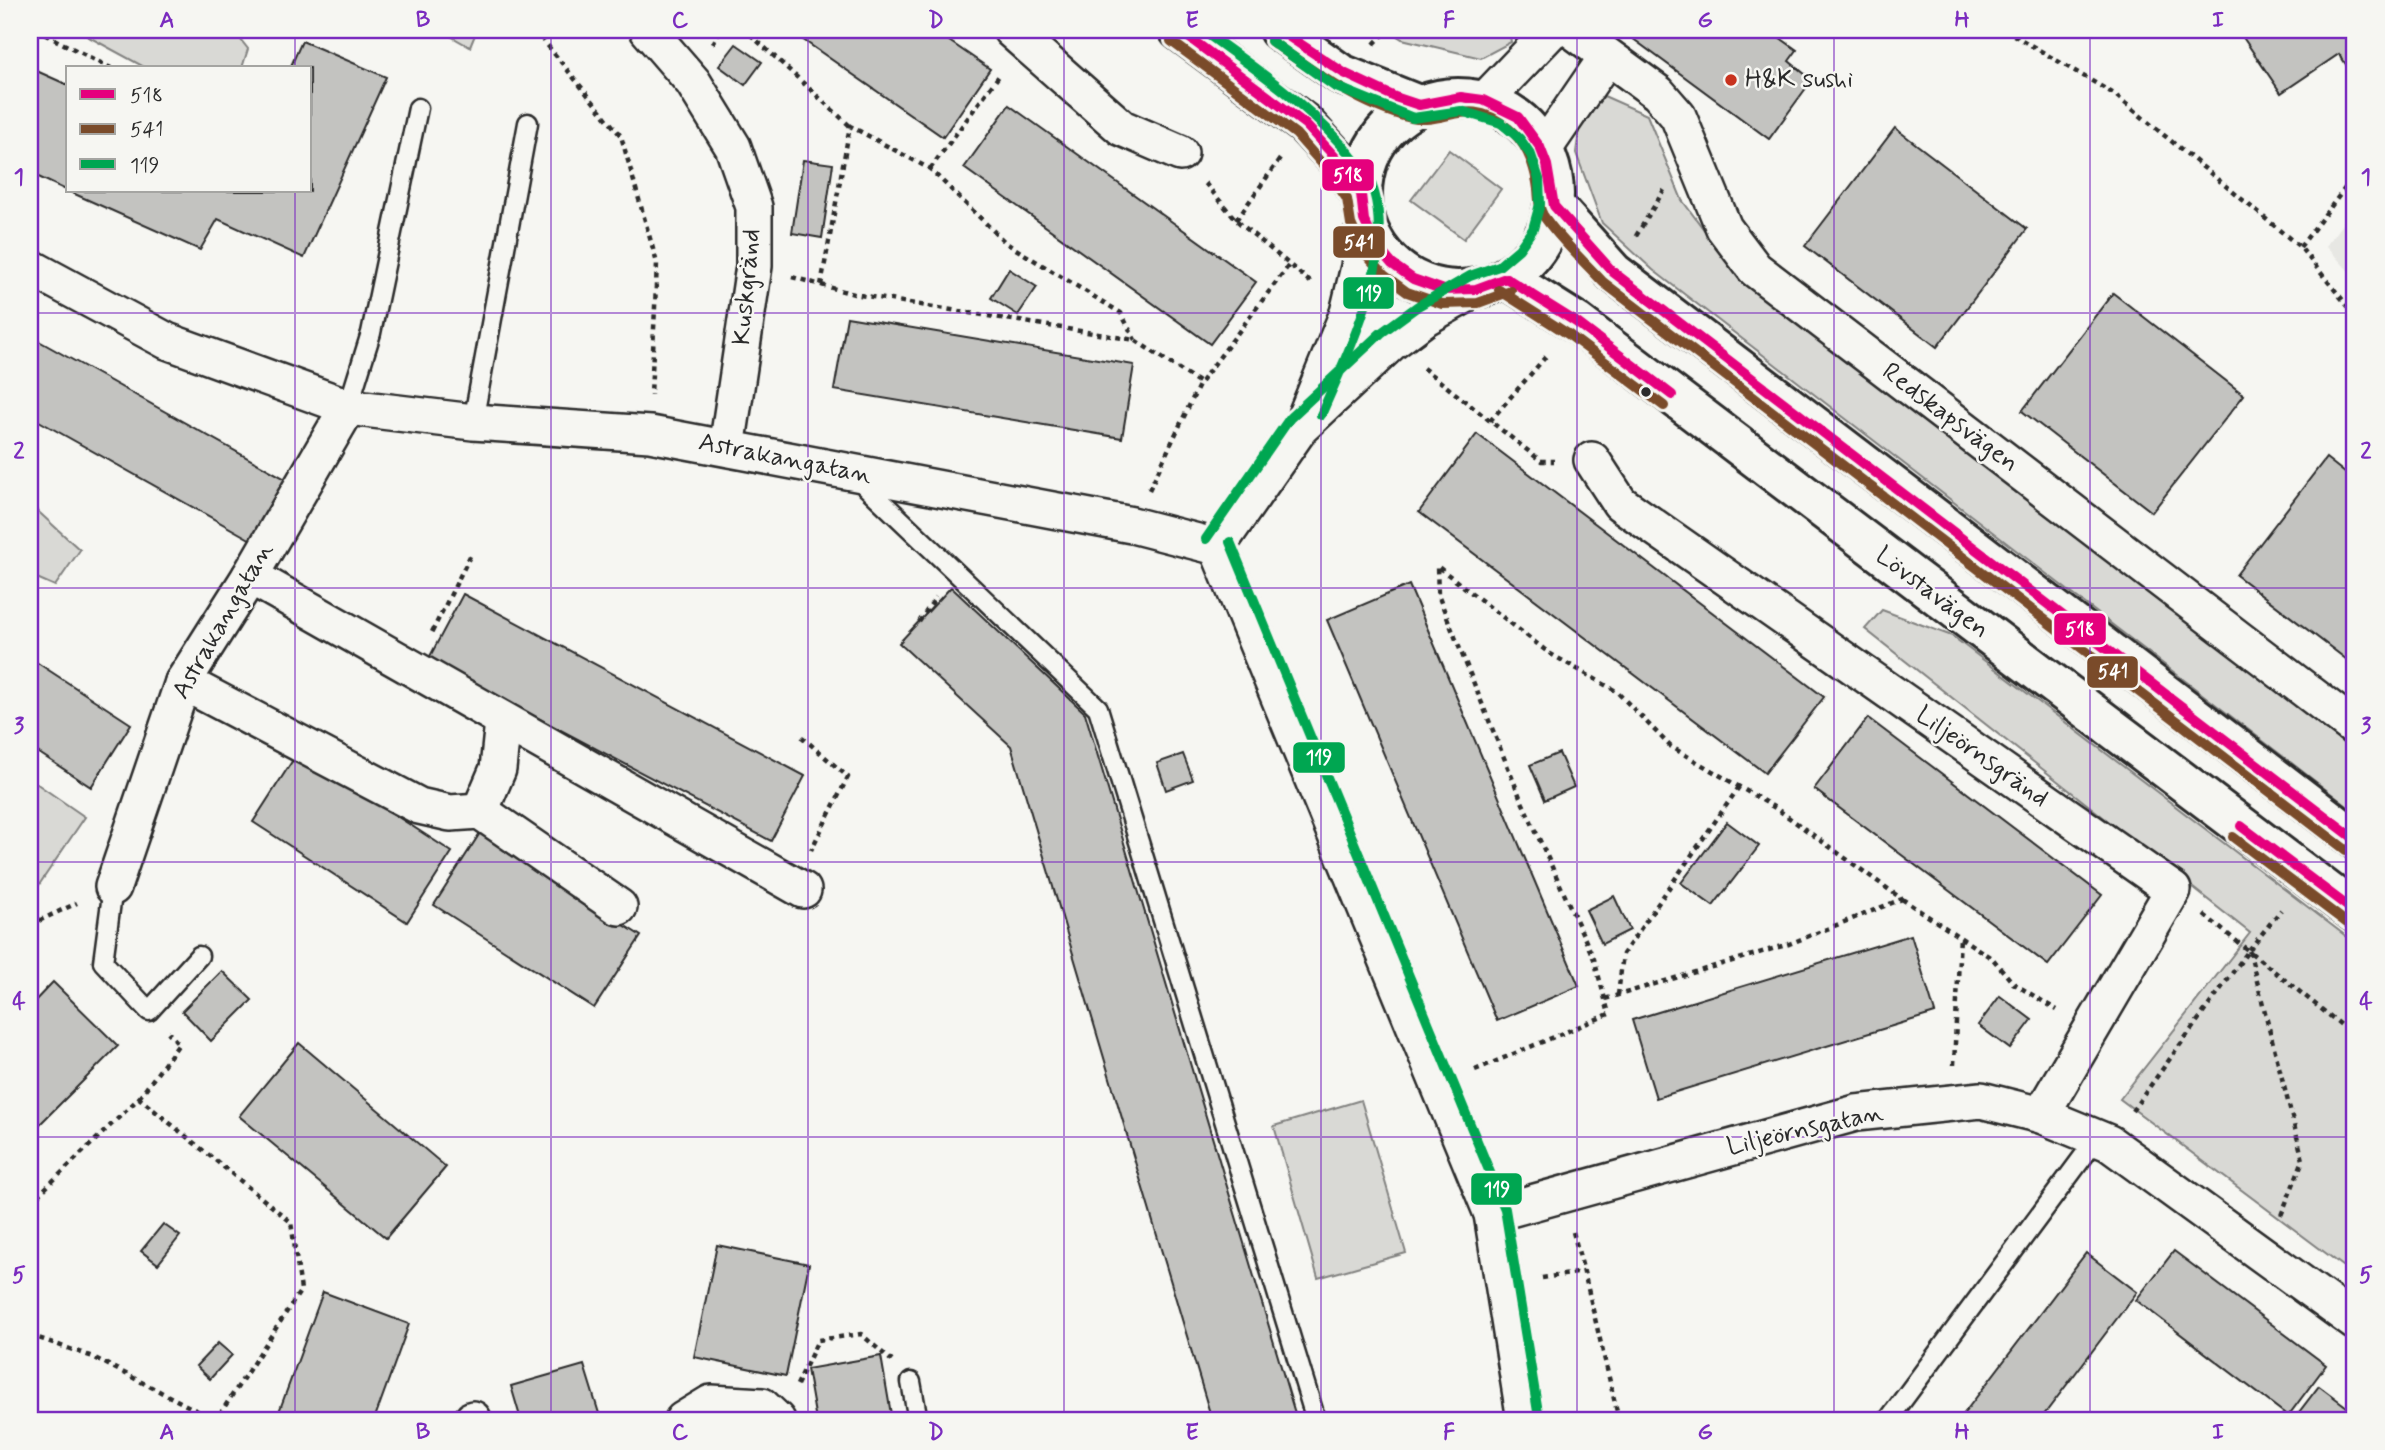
<svg xmlns="http://www.w3.org/2000/svg" width="2385" height="1450" font-family="Mynerve,sans-serif">
<style>
.built{fill:#e7e7e3}
.green{fill:#d9d9d5;stroke:#828280;stroke-width:2}
.building{fill:#c3c3c0;stroke:#2b2b2b;stroke-width:2}
.lines{fill:none;stroke-linecap:round;stroke-linejoin:round}
.service-casing{stroke:#2b2b2b;stroke-width:23}
.minor-casing{stroke:#2b2b2b;stroke-width:40}
.tertiary-casing{stroke:#2b2b2b;stroke-width:44}
.path{stroke:#2b2b2b;stroke-width:4.5;stroke-dasharray:5 5;stroke-linecap:butt}
.service{stroke:#f6f6f2;stroke-width:18}
.minor{stroke:#f6f6f2;stroke-width:35}
.tertiary{stroke:#f6f6f2;stroke-width:38}
.bus-1-casing{stroke:#f6f6f2;stroke-width:16}
.bus-2-casing{stroke:#f6f6f2;stroke-width:16}
.bus-3-casing{stroke:#f6f6f2;stroke-width:16}
.bus-1{stroke:#e5007d;stroke-width:10}
.bus-2{stroke:#7a4b2a;stroke-width:10}
.bus-3{stroke:#00a651;stroke-width:10}
.grid{fill:none;stroke:#7b2cbf;stroke-width:2;stroke-opacity:0.55}
.poi-dot{fill:#c8321e;stroke:#f6f6f2;stroke-width:2.5}
.bus-dot{fill:#2b2b2b;stroke:#f6f6f2;stroke-width:2.5}
.labels{text-anchor:middle;dominant-baseline:central;stroke-width:5;stroke-linejoin:round;paint-order:stroke}
.poi-label{font-size:26px;fill:#2b2b2b;stroke:#f6f6f2;text-anchor:start}
.street-label{font-size:26px;fill:#2b2b2b;stroke:#f6f6f2}
.line-badge{stroke:#f6f6f2;stroke-width:2.5}
.badge-label{font-size:19px;text-anchor:middle;font-weight:bold;fill:#fff}
.neatline{fill:none;stroke:#7b2cbf;stroke-width:2.5}
.grid-label{font-size:23px;text-anchor:middle;font-weight:bold;fill:#7b2cbf}
</style>
<rect width="100%" height="100%" fill="#f6f6f2"/>
<filter id="ink" filterUnits="userSpaceOnUse"><feTurbulence type="fractalNoise" baseFrequency=".0143" numOctaves="2"/><feDisplacementMap in="SourceGraphic" scale="14" xChannelSelector="R" yChannelSelector="G"/><feConvolveMatrix kernelMatrix="1 2 1 2 8 2 1 2 1" color-interpolation-filters="sRGB"/></filter>
<g filter="url(#ink)">
<path class="built" d="M2355,206v72l-29,-32z"/>
<g class="green">
<path d="M76,30h157l15,19 -6,19h-96z"/>
<path d="M440,30h37l-7,17z"/>
<path d="M1388,30h121l2,12 -30,16 -79,-19z"/>
<path d="M1604,96l43,19 35,85 57,77 616,469v66l-702,-542 -51,-47 -26,-70 4,-30z"/>
<path d="M1449,150l52,39 -37,50 -53,-39z"/>
<path d="M30,504l50,46 -25,36 -25,-11z"/>
<path d="M1882,610l70,26 403,307v332l-235,-176 130,-166 -385,-304z"/>
<path d="M30,779l55,38 -55,81z"/>
<path d="M1361,1100l45,153 -88,25 -44,-152z"/>
</g>
<g class="building">
<path d="M789,30h144l57,39 -47,68z"/>
<path d="M1632,30h137l28,20 -8,11 23,19 -43,59 -141,-104z"/>
<path d="M2238,30h117v43l-2,2 -14,-21 -58,39z"/>
<path d="M302,41l84,36 -82,181 -86,-39 -18,31 -132,-59h242v-123h-20z"/>
<path d="M736,44l26,18 -17,23 -26,-19z"/>
<path d="M30,68l38,17v106l-38,-18z"/>
<path d="M1009,105l247,177 -46,62 -246,-176z"/>
<path d="M1895,128l132,101 -90,118 -132,-101z"/>
<path d="M803,160l30,4 -11,74 -30,-5z"/>
<path d="M1009,269l28,18 -19,28 -27,-17z"/>
<path d="M2113,293l131,102 -92,117 -130,-101z"/>
<path d="M847,317l287,48 -12,73 -288,-48z"/>
<path d="M30,336l266,149 -34,61 -232,-130z"/>
<path d="M1477,434l347,263 -59,76 -346,-261z"/>
<path d="M2326,458l29,23v185l-119,-91z"/>
<path d="M1409,585l170,401 -82,35 -170,-401z"/>
<path d="M951,587l134,126 212,707h-85l-201,-674 -112,-103z"/>
<path d="M463,594l342,182 -34,65 -343,-181z"/>
<path d="M30,658l101,66 -40,63 -61,-40z"/>
<path d="M1868,718l234,177 -54,70 -234,-176z"/>
<path d="M298,752l154,100 -45,70 -154,-100z"/>
<path d="M1559,753l15,34 -29,13 -15,-35z"/>
<path d="M1183,754l10,26 -27,10 -9,-27z"/>
<path d="M1727,822l32,24 -46,60 -32,-23z"/>
<path d="M480,833l161,103 -47,72 -160,-103z"/>
<path d="M1614,896l16,34 -28,14 -16,-34z"/>
<path d="M1911,935l24,78 -279,85 -24,-78z"/>
<path d="M222,971l30,29 -41,41 -29,-30z"/>
<path d="M53,982l65,64 -88,88v-128z"/>
<path d="M2000,996l32,24 -22,29 -32,-24z"/>
<path d="M299,1043l147,124 -60,71 -147,-122z"/>
<path d="M163,1224l17,12 -22,28 -17,-13z"/>
<path d="M717,1245l92,19 -23,112 -92,-19z"/>
<path d="M2174,1251l152,114 -38,51 -152,-116z"/>
<path d="M2086,1253l51,39 -97,128h-81z"/>
<path d="M323,1292l86,32 -35,96h-98z"/>
<path d="M218,1343l14,12 -22,24 -14,-13z"/>
<path d="M881,1356l11,64h-76l-9,-51z"/>
<path d="M584,1365l17,55h-80l-10,-34z"/>
<path d="M2319,1386l36,27v7h-62z"/>
</g>
<g class="lines">
<g class="service-casing">
<g id="service">
<path d="M348,407l23,-74 47,-225"/>
<path d="M473,422l55,-299"/>
<path d="M857,478l241,230 218,712"/>
<path d="M113,887l-10,75 46,49 50,-55"/>
<path d="M911,1382l7,38"/>
<path d="M1888,1420l209,-282"/>
</g>
</g>
<g class="minor-casing">
<g id="minor">
<path d="M648,30l45,52 40,65 21,60v59l-27,182"/>
<path d="M1011,30l111,98 58,25"/>
<path d="M1572,30l86,63 20,23 46,112 31,41 600,459"/>
<path d="M1484,101l68,-71"/>
<path d="M1544,149l63,-92"/>
<path d="M30,267l137,74 181,66 125,15 177,12 482,91 85,22"/>
<path d="M1306,415l42,-102 11,-46 5,-47"/>
<path d="M1592,460l28,43 553,387 -132,225"/>
<path d="M1217,547l275,667 33,206"/>
<path d="M1217,547l83,-119 91,-85 35,-26 50,-28"/>
<path d="M250,576l553,314"/>
<path d="M183,682l236,124 31,7 30,-2 139,96"/>
<path d="M480,811l18,-42 5,-48"/>
<path d="M113,887l70,-205 67,-106 98,-169"/>
<path d="M1492,1214l364,-101 125,-13 60,15 68,28 246,179"/>
<path d="M473,1419v1"/>
<path d="M683,1420l28,-17 51,3 15,14"/>
</g>
</g>
<g class="tertiary-casing">
<g id="tertiary">
<path d="M1179,30l126,94 31,34 25,36"/>
<path d="M1279,30l62,44 77,31"/>
<circle cx="1458" cy="194" r="96"/>
<path d="M1554,206l59,66 742,567"/>
<path d="M1506,278l70,44 779,590"/>
</g>
</g>
<g class="path">
<path d="M36,30l75,38"/>
<path d="M535,30l86,106 36,127 -6,132"/>
<path d="M741,30l10,5 99,91"/>
<path d="M2005,30l109,64 186,153 55,68"/>
<path d="M713,44l7,-14"/>
<path d="M1374,44l14,-14"/>
<path d="M930,169l71,-96"/>
<path d="M1205,183l31,37 78,65"/>
<path d="M1236,220l44,-61"/>
<path d="M1636,236l28,-46"/>
<path d="M2300,247l55,-72"/>
<path d="M792,277l62,17 281,46 65,43"/>
<path d="M821,285l29,-159 80,43 76,74 115,70 14,27"/>
<path d="M1423,368l118,93h13"/>
<path d="M1490,421l59,-68"/>
<path d="M1149,490l51,-107 89,-118"/>
<path d="M919,622l17,-25"/>
<path d="M432,632l40,-80"/>
<path d="M802,737l46,40 -37,73"/>
<path d="M1902,899l91,60 20,24 44,27"/>
<path d="M2204,915l151,121"/>
<path d="M30,925l47,-22"/>
<path d="M2249,950l32,-40"/>
<path d="M1618,995l5,-41 116,-167"/>
<path d="M1954,1065l6,-129"/>
<path d="M1475,1070l134,-56 -15,-55 -74,-162 -82,-202 -1,-29 112,87 67,38 54,55 107,63 125,90 -113,45 -184,55"/>
<path d="M139,1098l40,-54 -11,-12"/>
<path d="M2132,1111l117,-161 54,210 -23,58"/>
<path d="M30,1203l109,-105 152,124 10,68 -85,130"/>
<path d="M1573,1232l11,40"/>
<path d="M1542,1278l42,-6 35,148"/>
<path d="M30,1335l63,22 122,63"/>
<path d="M797,1385l21,-45 43,-6 31,27"/>
</g>
<use href="#service" class="service"/>
<use href="#minor" class="minor"/>
<use href="#tertiary" class="tertiary"/>
<g class="bus-1-casing">
<g id="bus-1">
<path d="M1179,30l126,94 31,34 25,36 3,26 11,24 17,20 21,15 31,11 32,-1 30,-11"/>
<path d="M1279,30l65,43 51,24 24,8 42,-8 22,3 35,17 22,30 7,18 7,41 59,66 742,567"/>
<path d="M1506,278l70,44 96,73"/>
<path d="M2241,826l114,86"/>
</g>
</g>
<g class="bus-2-casing">
<g id="bus-2">
<path d="M1171,41l125,93 29,33 22,32 4,25 12,27 21,24 23,17 35,12 36,-1 33,-12"/>
<path d="M1271,41c42,30 89,65 140,77 35,7 57,-23 97,10 18,14 27,38 30,61 1,8 0,18 5,26 16,24 41,46 60,67l743,568"/>
<path d="M1499,290l69,44 96,72"/>
<path d="M2233,837l114,86"/>
</g>
</g>
<g class="bus-3-casing">
<g id="bus-3">
<path d="M1202,30c55,40 111,77 153,131 7,9 16,19 19,31 20,70 -26,160 -53,223"/>
<path d="M1206,539l84,-121 91,-85 37,-27 52,-30 29,-10 20,-17 14,-20 7,-25 -1,-25 -8,-24 -12,-17 -18,-15 -40,-12 -48,7 -79,-32 -63,-45"/>
<path d="M1230,542l275,667 34,209"/>
</g>
</g>
<use href="#bus-1" class="bus-1"/>
<use href="#bus-2" class="bus-2"/>
<use href="#bus-3" class="bus-3"/>
</g>
</g>
<path class="grid" d="M295,30v38M551,30v1390M808,30v1390M1064,30v1390M1321,30v1390M1577,30v1390M1834,30v1390M2090,30v1390M295,191v1229M30,313h2325M30,588h2325M30,862h2325M30,1137h2325"/>
<circle class="poi-dot" cx="1731" cy="80" r="7"/>
<circle class="bus-dot" cx="1646" cy="392" r="6"/>
<g class="labels">
<g class="poi-label">
<text x="1745" y="80">H&amp;K sushi</text>
</g>
<g class="street-label">
<text transform="translate(747 287) rotate(-85)">Kuskgränd</text>
<text transform="translate(1950 418) rotate(37)">Redskapsvägen</text>
<text transform="translate(785 459) rotate(11)">Astrakangatan</text>
<text transform="translate(1932 593) rotate(37)">Lövstavägen</text>
<text transform="translate(223 621) rotate(-60)">Astrakangatan</text>
<text transform="translate(1982 757) rotate(35)">Liljeörnsgränd</text>
<text transform="translate(1805 1130) rotate(-13)">Liljeörnsgatan</text>
</g>
</g>
<g class="line-badge">
<rect x="1321" y="158" width="54" height="34" rx="7" fill="#e5007d"/>
<rect x="1332" y="225" width="54" height="34" rx="7" fill="#7a4b2a"/>
<rect x="1342" y="276" width="53" height="34" rx="7" fill="#00a651"/>
<rect x="2053" y="612" width="54" height="34" rx="7" fill="#e5007d"/>
<rect x="2086" y="655" width="53" height="34" rx="7" fill="#7a4b2a"/>
<rect x="1292" y="741" width="54" height="33" rx="7" fill="#00a651"/>
<rect x="1470" y="1172" width="53" height="34" rx="7" fill="#00a651"/>
</g>
<g class="badge-label">
<text x="1348" y="182">518</text>
<text x="1359" y="249">541</text>
<text x="1369" y="300">119</text>
<text x="2080" y="636">518</text>
<text x="2113" y="678">541</text>
<text x="1319" y="764">119</text>
<text x="1497" y="1196">119</text>
</g>
<rect width="2385" height="1450" fill="none" stroke="#f6f6f2" stroke-width="77"/>
<rect x="66" y="66" width="245" height="126" fill="#f6f6f2" stroke="#a5a5a2" stroke-width="2"/>
<rect x="80" y="89" width="35" height="10" fill="#e5007d" stroke="#a5a5a2" stroke-width="2"/>
<text x="130" y="102" font-size="21" fill="#2b2b2b">518</text>
<rect x="80" y="124" width="35" height="10" fill="#7a4b2a" stroke="#a5a5a2" stroke-width="2"/>
<text x="130" y="136" font-size="21" fill="#2b2b2b">541</text>
<rect x="80" y="159" width="35" height="10" fill="#00a651" stroke="#a5a5a2" stroke-width="2"/>
<text x="130" y="172" font-size="21" fill="#2b2b2b">119</text>
<rect x="38" y="38" width="2308" height="1374" class="neatline"/>
<g class="grid-label">
<text x="167" y="27">A</text>
<text x="423" y="27">B</text>
<text x="680" y="27">C</text>
<text x="936" y="27">D</text>
<text x="1192" y="27">E</text>
<text x="1449" y="27">F</text>
<text x="1705" y="27">G</text>
<text x="1962" y="27">H</text>
<text x="2218" y="27">I</text>
<text x="19" y="184">1</text>
<text x="2366" y="184">1</text>
<text x="19" y="458">2</text>
<text x="2366" y="458">2</text>
<text x="19" y="733">3</text>
<text x="2366" y="733">3</text>
<text x="19" y="1008">4</text>
<text x="2366" y="1008">4</text>
<text x="19" y="1282">5</text>
<text x="2366" y="1282">5</text>
<text x="167" y="1439">A</text>
<text x="423" y="1439">B</text>
<text x="680" y="1439">C</text>
<text x="936" y="1439">D</text>
<text x="1192" y="1439">E</text>
<text x="1449" y="1439">F</text>
<text x="1705" y="1439">G</text>
<text x="1962" y="1439">H</text>
<text x="2218" y="1439">I</text>
</g>
</svg>
